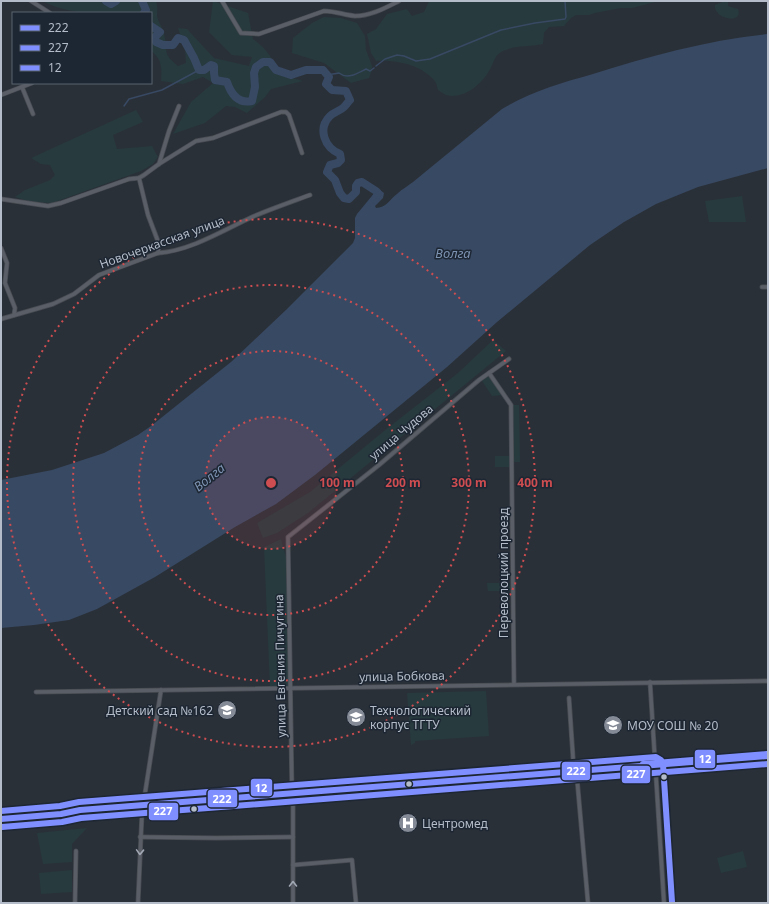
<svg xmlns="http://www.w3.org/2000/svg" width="769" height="904" font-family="'Noto Sans',sans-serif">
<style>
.green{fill:#273a3e}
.water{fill:#384963}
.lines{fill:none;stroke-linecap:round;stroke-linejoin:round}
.stream{stroke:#384963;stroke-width:1.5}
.river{stroke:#384963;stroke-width:8}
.street-casing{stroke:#484c53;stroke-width:5}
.primary-casing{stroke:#484c55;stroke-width:7}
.street{stroke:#5a5e66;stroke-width:3.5}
.primary{stroke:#5c6168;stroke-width:5.5}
.bus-1-casing{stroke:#1d2633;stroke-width:9}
.bus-2-casing{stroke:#1d2633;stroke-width:9}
.bus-3-casing{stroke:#1d2633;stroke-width:9}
.bus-1{stroke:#808fff;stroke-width:6}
.bus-2{stroke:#808fff;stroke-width:6}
.bus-3{stroke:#808fff;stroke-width:6}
.oneway{stroke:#a2a9b5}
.ring{fill:none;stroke:#ce4d50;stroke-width:2;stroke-dasharray:2 4}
.bus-dot{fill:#b4bcc9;stroke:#1d2633;stroke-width:1.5}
.labels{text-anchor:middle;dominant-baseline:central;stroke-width:3;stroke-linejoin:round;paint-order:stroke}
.street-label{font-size:12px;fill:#b4bcc9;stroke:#1d2633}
.poi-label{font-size:12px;fill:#b4bcc9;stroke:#1d2633;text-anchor:start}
.water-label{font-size:13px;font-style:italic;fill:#7c92b1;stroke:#1d2633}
.centre{fill:#ce4d50;stroke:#1d2633;stroke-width:2}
.ring-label{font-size:12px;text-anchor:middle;font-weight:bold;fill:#ce4d50;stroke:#1d2633;stroke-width:3;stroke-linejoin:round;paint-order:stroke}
.line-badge{stroke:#1d2633;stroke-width:1.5}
.badge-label{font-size:11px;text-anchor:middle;font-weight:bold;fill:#fff}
</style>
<rect width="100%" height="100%" fill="#2a3038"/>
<g class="green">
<path d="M42,1h114c2,6 1,10 1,15 1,6 6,12 7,18 5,18 -3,18 14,32l8,-3 -1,-14 -7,-21 9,1 27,29 35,8 3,-9 -20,-2 -23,-23 4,-31 35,12 5,26c13,9 21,20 25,35l25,7 -32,8 -6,8 -18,16 -12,-6 -9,-1 -21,17 -32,11 18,-32 22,-19 -10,-6 -20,7 -22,-3c1,-13 1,-22 -10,-30v-38c-36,0 -77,5 -109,-12z"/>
<path d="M429,1h230l-27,7h-11l-26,5 -6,2h-13l-5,3 -7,8 -15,1 -5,6 -1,11c-13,3 -28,1 -40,7 -9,4 -9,12 -14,20 -7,13 -26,29 -43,24 -2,-1 -5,-3 -8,-5 -1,-4 -2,-9 -5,-11 -14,-15 -38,-19 -57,-18l-5,-8 -4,-19 9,-5 11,-15 20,-5 5,7 12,-4z"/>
<path d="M722,2h6v4l10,3c6,16 -25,10 -23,-4z"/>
<path d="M324,17l17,1 16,5 8,13 1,14 6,16v4l-3,8 -18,5 -27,-20 -32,-10 1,-15 19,-15z"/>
<path d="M136,110l7,12 -30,13 4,14 35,-3 6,11 -5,7 -12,7 -89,32 -21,-1 -16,-5 10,-7 25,-10 5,-5 -5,-10 -9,-1 -10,-6z"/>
<path d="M742,196l4,26h-37l-4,-21z"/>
<path d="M493,340l13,11 -198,162 -31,20 -14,5 -6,-15 53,-31 74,-61 74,-58z"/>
<path d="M488,375l15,20 -11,1 -10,-15z"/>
<path d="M513,405h6l1,57h-7z"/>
<rect x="495" y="456" width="15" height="11"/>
<path d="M281,539l8,29 2,120h-21l-6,-141z"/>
<path d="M487,583h23v8h-22z"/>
<path d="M486,691l3,45 -74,5v2l-4,2 -4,-52z"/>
<path d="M87,828l-15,16v18l-29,2 -6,-31z"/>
<path d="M743,851l4,16 -26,6 -4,-15z"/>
<path d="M72,870v22l-31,2 -2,-21z"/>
</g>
<path class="water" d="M768,34v134l-70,19 -42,17 -32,18 -34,23 -93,77 -50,45 -132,108 -39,29 -41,23 -80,50 -58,32 -28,11 -35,5 -33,3v-148l51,-10 52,-17 34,-18 13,-9 80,-64 56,-53 66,-66 2,-5v-20l2,-4 19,-23 4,-1 4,3 -1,5 -8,8 1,2c10,0 14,-9 21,-14 5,-5 11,-8 16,-12l89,-73c28,-17 59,-26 91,-35 57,-18 115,-34 175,-40z"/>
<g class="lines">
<g class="stream">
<path d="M376,66l9,-7 12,-4 7,1 12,5 14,-2 71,-29 34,-7 30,-4 1,-2 -1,-16"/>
<path d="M327,75l12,-2c9,7 19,0 27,-4l4,2 4,-3"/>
<path d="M124,106l5,-7 33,-9 37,-20"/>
</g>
<g class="river">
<path d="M106,1l5,3 5,-3"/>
<path d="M142,1l4,9 -2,3"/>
<path d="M151,26l9,6 -5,5 1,5 7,3h10l5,-7 6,2 10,18 5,12h5l7,-5 3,1v7l1,7 12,2c4,12 11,22 25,19l3,-14 -1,-14 2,-6 7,-5h7l6,8 15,5 15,-5h17l6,7 -3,7 6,6 14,1 4,9c-2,2 -4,5 -6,7 -4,4 -10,5 -14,9 -13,13 -5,32 10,38l1,6 -3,3 -8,2 -3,7 8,8 5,13 4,5 5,1 7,-7v-6l2,-3 4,-1 14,9 2,2 -3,7"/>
</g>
<g class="street-casing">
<g id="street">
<path d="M31,1l19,12"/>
<path d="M222,1l19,32 18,1 65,-23c11,0 20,4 31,5 16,0 30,-8 44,-15"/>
<path d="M22,87l11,27"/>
<path d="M1,95l31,-12"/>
<path d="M159,164l10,-33 10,-25"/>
<path d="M139,178l9,37 11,29 -1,9"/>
<path d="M1,199l47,7 13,-3 68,-24 10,-1 5,-3 15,-11 37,-23 17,-3 68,-26h5l3,3 13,38"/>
<path d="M1,248l6,15 -2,20 10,25 -1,7"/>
<path d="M762,287h6"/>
<path d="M1,319l52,-15 21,-10 25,-19 59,-22c32,-2 66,-23 94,-36 19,-8 39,-15 58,-22"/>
<path d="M489,373l22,32 3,279"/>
<path d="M650,682l14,221"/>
<path d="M36,692l732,-11"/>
<path d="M569,698l5,74"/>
<path d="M577,778l11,125"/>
<path d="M292,794l-4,-257 91,-72 100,-85 30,-21"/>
<path d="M293,801v102"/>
<path d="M140,837l76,1 77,-1"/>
<path d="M293,865l59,-5 4,43"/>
<path d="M75,903l1,-52"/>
<path d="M138,903l4,-90 19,-123"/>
</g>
</g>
<g class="primary-casing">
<g id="primary">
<path d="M67,815l13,1 70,-4 618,-50"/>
<path d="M1,819l60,-5 19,-4 688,-54"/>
</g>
</g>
<use href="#street" class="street"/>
<use href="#primary" class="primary"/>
<g class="bus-1-casing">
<path id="bus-1" d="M1,819l60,-5 19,-4 688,-54"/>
</g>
<g class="bus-2-casing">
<path id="bus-2" d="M2,827l60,-5 19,-4 687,-54"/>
</g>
<g class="bus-3-casing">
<g id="bus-3">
<path d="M643,764l124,-10"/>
<path d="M1,811l59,-5 19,-4 577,-45 5,3 2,4 9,138"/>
</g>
</g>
<use href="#bus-1" class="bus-1"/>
<use href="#bus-2" class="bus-2"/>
<use href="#bus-3" class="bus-3"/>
</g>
<defs><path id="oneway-chevron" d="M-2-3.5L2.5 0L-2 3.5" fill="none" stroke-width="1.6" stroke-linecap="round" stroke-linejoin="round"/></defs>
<g class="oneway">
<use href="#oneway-chevron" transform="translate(140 852) rotate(92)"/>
<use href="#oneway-chevron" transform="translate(293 884) rotate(-90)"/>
</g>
<circle cx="271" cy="483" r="66" fill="#ce4d50" fill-opacity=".12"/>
<g class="ring">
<circle cx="271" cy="483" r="66"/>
<circle cx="271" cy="483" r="132"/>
<circle cx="271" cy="483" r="198"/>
<circle cx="271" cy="483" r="264"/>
</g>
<defs>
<g id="school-disc" transform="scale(1)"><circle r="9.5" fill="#848b96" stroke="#1d2633"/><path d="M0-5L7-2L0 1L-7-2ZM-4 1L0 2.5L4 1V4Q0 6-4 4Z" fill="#fff"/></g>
<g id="university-disc" transform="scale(1)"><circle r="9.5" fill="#848b96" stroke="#1d2633"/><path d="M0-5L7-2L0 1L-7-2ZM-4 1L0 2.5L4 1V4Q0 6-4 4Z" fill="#fff"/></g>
<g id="hospital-disc" transform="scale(1)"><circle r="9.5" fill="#848b96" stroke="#1d2633"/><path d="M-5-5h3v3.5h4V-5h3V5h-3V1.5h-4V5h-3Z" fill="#fff"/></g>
</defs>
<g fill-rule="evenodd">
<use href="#school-disc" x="227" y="710"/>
<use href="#university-disc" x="356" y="717"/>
<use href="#school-disc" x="613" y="725"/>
<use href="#hospital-disc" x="408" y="823"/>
</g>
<g class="bus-dot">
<circle cx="664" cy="777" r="3.5"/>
<circle cx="409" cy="784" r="3.5"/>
<circle cx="194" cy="809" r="3.5"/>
</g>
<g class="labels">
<g class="street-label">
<text transform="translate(162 242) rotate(-20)">Новочеркасская улица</text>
<text transform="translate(401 432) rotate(-40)">улица Чудова</text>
<text transform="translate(503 573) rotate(-90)">Переволоцкий проезд</text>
<text transform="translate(280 666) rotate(-91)">улица Евгения Пичугина</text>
<text transform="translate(402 676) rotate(-1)">улица Бобкова</text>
</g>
<g class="poi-label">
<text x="213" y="710" text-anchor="end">Детский сад №162</text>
<text x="370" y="710">Технологический<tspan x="370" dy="14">корпус ТГТУ</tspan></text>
<text x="627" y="725">МОУ СОШ № 20</text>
<text x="422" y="823">Центромед</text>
</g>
<g class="water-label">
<text x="453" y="253">Волга</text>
<text transform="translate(209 477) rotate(-39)">Волга</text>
</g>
</g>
<circle cx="271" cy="483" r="6" class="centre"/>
<g class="ring-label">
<text x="337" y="487">100 m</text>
<text x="403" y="487">200 m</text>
<text x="469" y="487">300 m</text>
<text x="535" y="487">400 m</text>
</g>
<g class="line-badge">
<rect x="694" y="749" width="22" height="20" rx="4" fill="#808fff"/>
<rect x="561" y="761" width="30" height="20" rx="4" fill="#808fff"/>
<rect x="621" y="765" width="30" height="19" rx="4" fill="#808fff"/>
<rect x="250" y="778" width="23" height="19" rx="4" fill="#808fff"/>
<rect x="207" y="789" width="31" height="19" rx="4" fill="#808fff"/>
<rect x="148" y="802" width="31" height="19" rx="4" fill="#808fff"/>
</g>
<g class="badge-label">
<text x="705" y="763">12</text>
<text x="576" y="775">222</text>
<text x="636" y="778">227</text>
<text x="261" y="792">12</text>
<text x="222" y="803">222</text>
<text x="163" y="815">227</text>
</g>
<rect width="769" height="904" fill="none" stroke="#b4bcc9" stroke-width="4"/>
<rect x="12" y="12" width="140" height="72" fill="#1d2633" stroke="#59626f"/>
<rect x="20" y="25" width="20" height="6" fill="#808fff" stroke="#59626f"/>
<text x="48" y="32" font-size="12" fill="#b4bcc9">222</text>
<rect x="20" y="45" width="20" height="6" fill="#808fff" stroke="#59626f"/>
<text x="48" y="52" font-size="12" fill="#b4bcc9">227</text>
<rect x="20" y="65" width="20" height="6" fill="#808fff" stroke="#59626f"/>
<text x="48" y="72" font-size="12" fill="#b4bcc9">12</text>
</svg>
